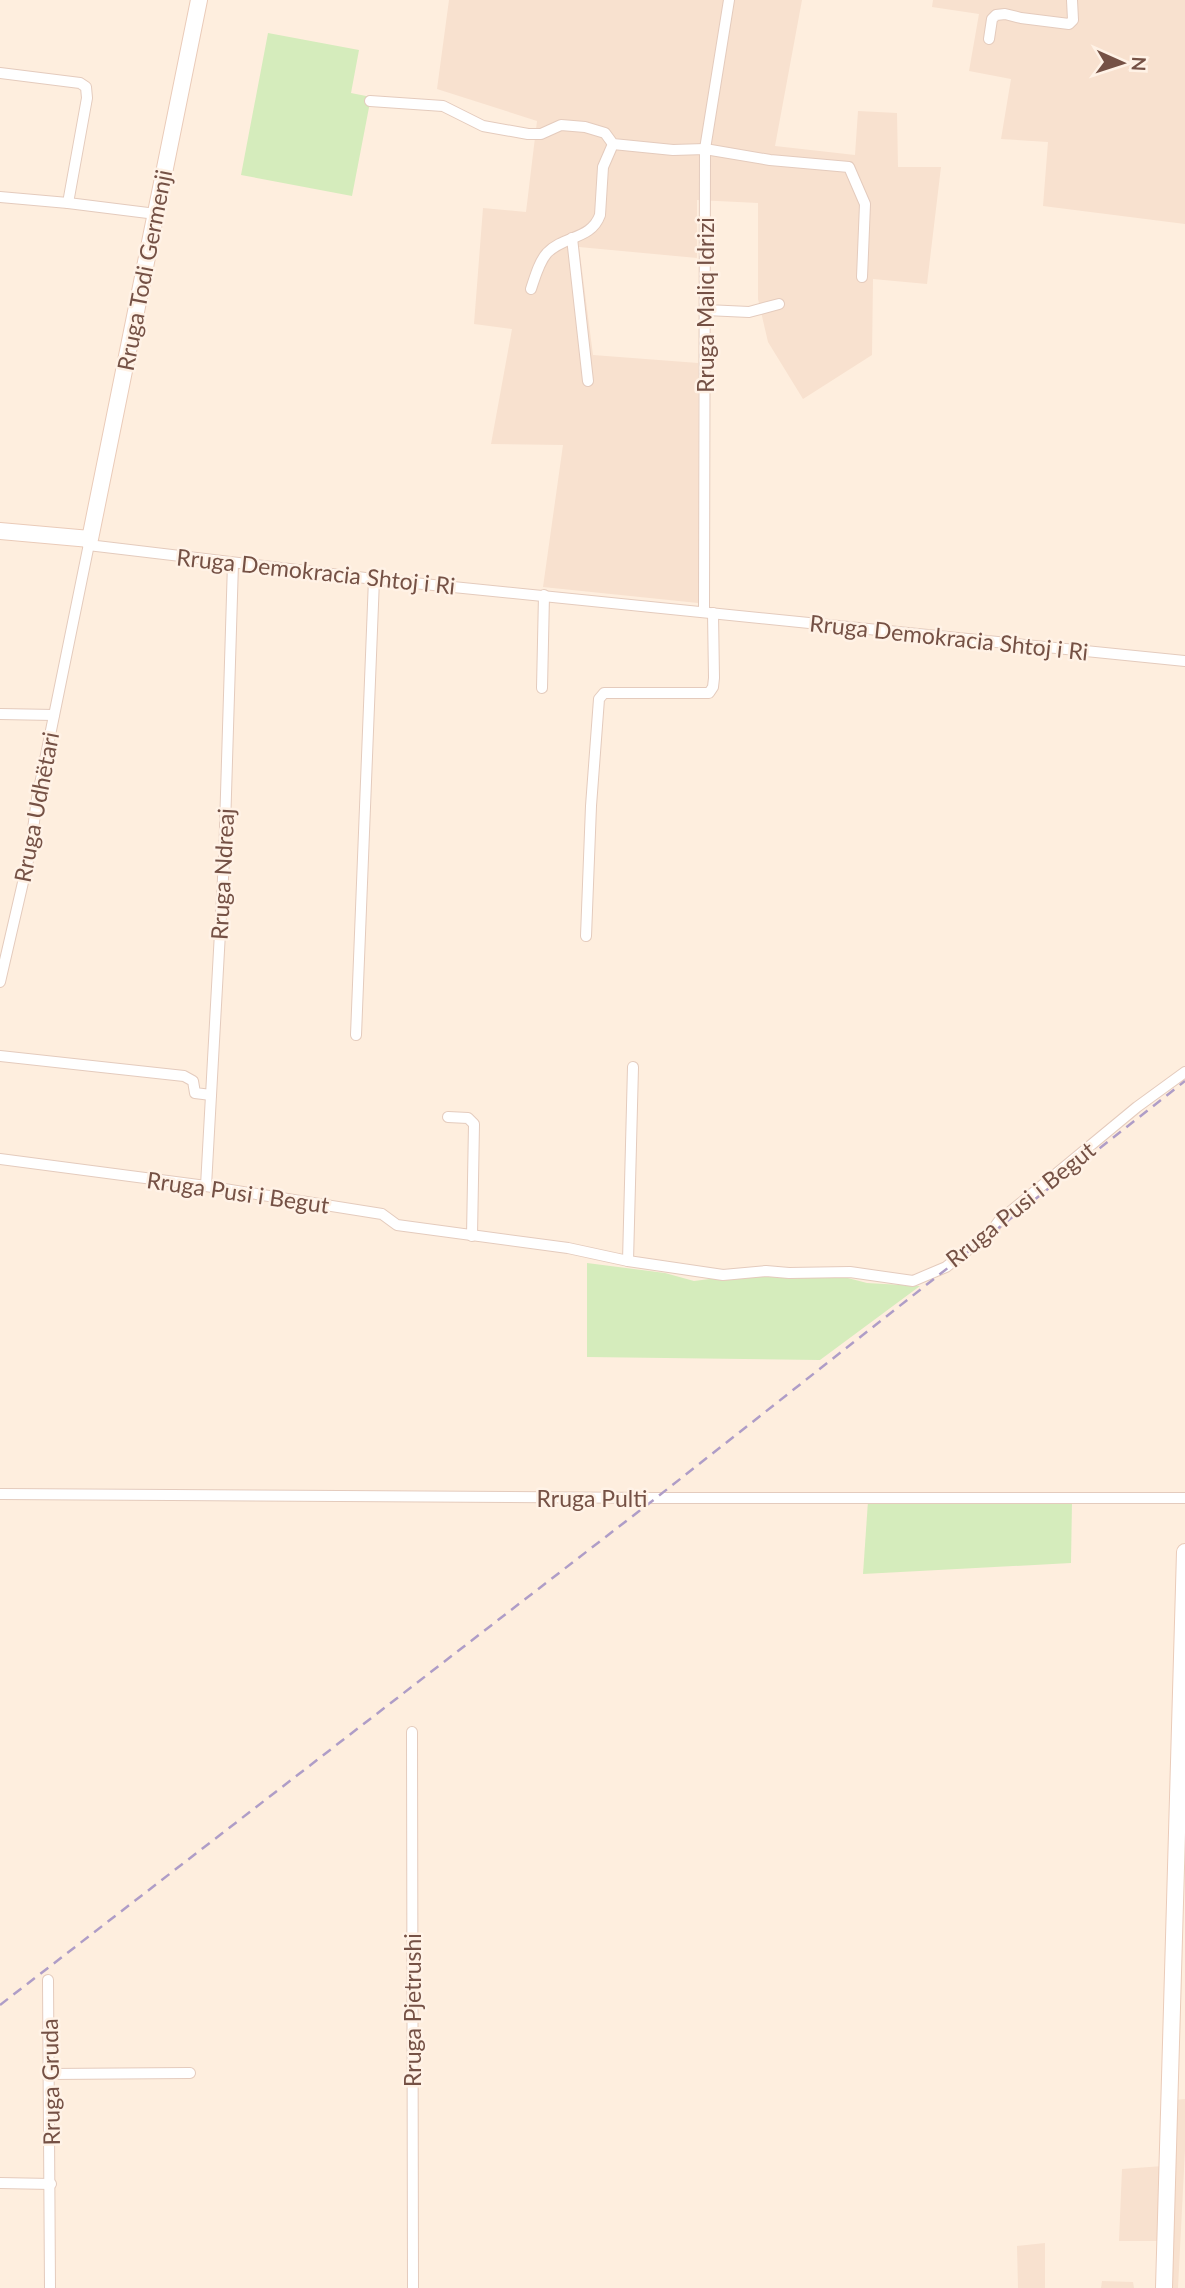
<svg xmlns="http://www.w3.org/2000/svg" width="1185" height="2288" font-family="Lato,sans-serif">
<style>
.residential{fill:#f8e1cf}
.green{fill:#d5ecbc}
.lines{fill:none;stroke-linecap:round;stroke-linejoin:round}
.street-casing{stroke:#e4cbbd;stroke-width:12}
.secondary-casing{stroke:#eacbb9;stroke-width:18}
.street{stroke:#fff;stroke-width:10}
.secondary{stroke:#fff;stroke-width:16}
.rail{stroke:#af9dc7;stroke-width:2.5;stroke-dasharray:10 7;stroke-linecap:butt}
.labels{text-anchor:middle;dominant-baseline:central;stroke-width:5;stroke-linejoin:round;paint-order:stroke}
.street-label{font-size:23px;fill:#755145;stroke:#fff2e6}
</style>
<rect width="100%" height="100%" fill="#feeede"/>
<g class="residential">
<path d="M449,0h353l-27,146 80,9 3,-44 39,2 1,54h43l-14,117 -54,-5 -1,76 -69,44 -35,-57 -10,-43v-96l-61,-3v58l-118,-11 14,108 105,8v240l-155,-16 20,-142 -72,-1 21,-115 -38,-5 9,-116 43,4 11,-91 -100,-32z"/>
<path d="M933,0h252v224l-142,-18 5,-64 -47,-3 10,-60 -42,-8 10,-57 -47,-7z"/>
<path d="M1185,2099v51l-7,138h-21l3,-47h-41l3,-72 41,-3 1,-65z"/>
<path d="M1045,2243v45h-27l-1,-42z"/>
<path d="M1102,2281l31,1 1,6h-33z"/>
</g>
<g class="green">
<path d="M268,33l91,17 -8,43 20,4 -19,99 -111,-21z"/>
<path d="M587,1263l78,10 29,8 55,-7 95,3 23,6 53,3 -100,74 -233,-3z"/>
<path d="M868,1501h204l-1,62 -208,11z"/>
</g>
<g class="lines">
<g class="street-casing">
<g id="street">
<path d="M989,39l3,-20 4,-4 9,-1 16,4 48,6 4,-4 -1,-20"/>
<path d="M0,73l80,10 6,4 1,11 -19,105"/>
<path d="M370,101l73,5 40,20 45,8h13l20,-9 24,2 20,6 8,11 60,6 32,-1 65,11 79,7 16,37 -3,73"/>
<path d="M0,197l68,6 88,11"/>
<path d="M572,238l16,143"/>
<path d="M531,289c4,-12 8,-27 16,-36 17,-18 44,-13 53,-38l3,-48 10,-23"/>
<path d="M706,310l43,2 30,-8"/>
<path d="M88,545l286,34 811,82"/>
<path d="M704,612l1,-463 24,-149"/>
<path d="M542,688l2,-93"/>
<path d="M0,714l54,1"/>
<path d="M586,936l5,-130 8,-107 5,-6h105l4,-6 1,-9 -1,-65"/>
<path d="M0,982l30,-130 7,-53 53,-260"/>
<path d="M356,1035l18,-456"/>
<path d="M0,1056l184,20 9,5 2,12 16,2"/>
<path d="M448,1117l20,1 6,6 -2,112"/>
<path d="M0,1159l206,27 176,28 15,11 171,23 60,13 95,14 43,-4 23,2 61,-1 63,9 33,-14 45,-35 8,-11 138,-114 48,-35"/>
<path d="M206,1186l18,-326 9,-297"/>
<path d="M628,1261l5,-194"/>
<path d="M0,1494l656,4h529"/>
<path d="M412,1732l1,556"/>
<path d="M48,1980l2,308"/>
<path d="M50,2074l140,-1"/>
<path d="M0,2183l51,1"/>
</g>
</g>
<g class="secondary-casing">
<g id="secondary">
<path d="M0,531l90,8 109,-539"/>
<path d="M1164,2288l21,-736"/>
</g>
</g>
<use href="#street" class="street"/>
<use href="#secondary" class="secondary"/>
<path class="rail" d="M0,2005l656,-507 529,-417"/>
</g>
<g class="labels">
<g class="street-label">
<text transform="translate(144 270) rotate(-79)">Rruga Todi Germenji</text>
<text transform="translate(705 305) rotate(-90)">Rruga Maliq Idrizi</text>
<text transform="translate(316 571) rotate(6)">Rruga Demokracia Shtoj i Ri</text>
<text transform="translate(949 637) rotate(6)">Rruga Demokracia Shtoj i Ri</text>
<text transform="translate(36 807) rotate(-79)">Rruga Udhëtari</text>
<text transform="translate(222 874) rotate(-87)">Rruga Ndreaj</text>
<text transform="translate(238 1192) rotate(8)">Rruga Pusi i Begut</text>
<text transform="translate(1020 1204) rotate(-39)">Rruga Pusi i Begut</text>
<text x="592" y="1498">Rruga Pulti</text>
<text transform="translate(412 2010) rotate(-90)">Rruga Pjetrushi</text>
<text transform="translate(50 2082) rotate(-91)">Rruga Gruda</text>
</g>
</g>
<g transform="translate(1122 63) rotate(93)" stroke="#fff2e6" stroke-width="5" paint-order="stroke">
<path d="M0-5L12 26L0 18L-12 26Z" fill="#755145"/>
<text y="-10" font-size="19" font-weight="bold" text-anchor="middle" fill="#755145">N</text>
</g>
</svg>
